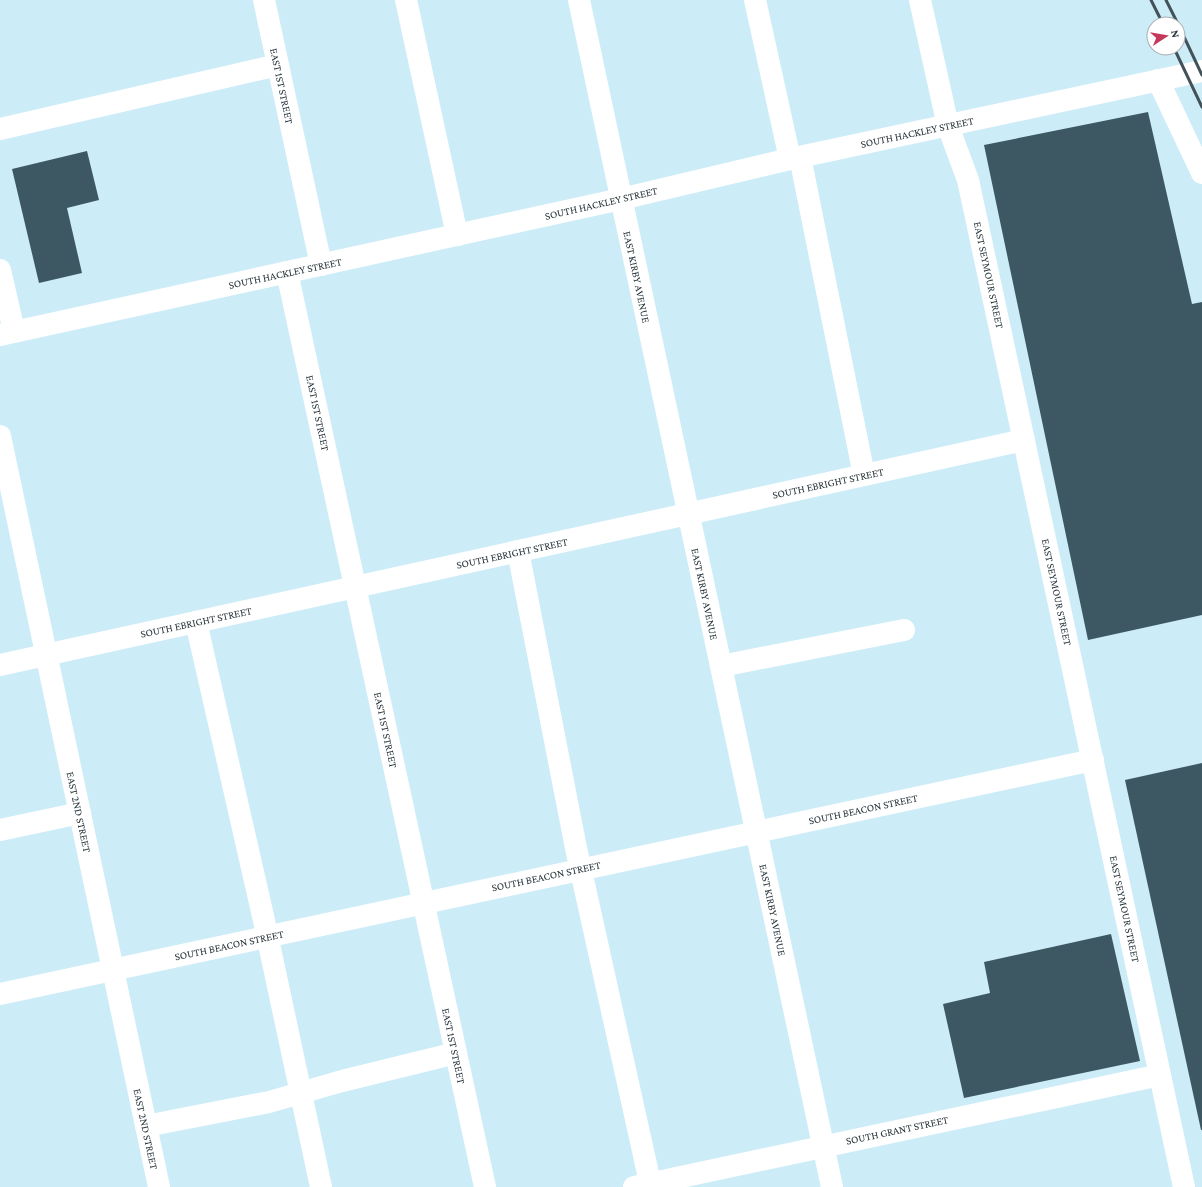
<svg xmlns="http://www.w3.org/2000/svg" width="1202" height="1187" font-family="'Crimson Pro',serif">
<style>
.building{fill:#3d5862}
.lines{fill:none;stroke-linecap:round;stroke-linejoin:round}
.minor{stroke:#fff;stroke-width:22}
.rail{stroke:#435258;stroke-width:3}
.labels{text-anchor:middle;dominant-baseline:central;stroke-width:4;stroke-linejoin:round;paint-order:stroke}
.street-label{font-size:11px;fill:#2a363b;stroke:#fff}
</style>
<rect width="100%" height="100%" fill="#ccecf8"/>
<g class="building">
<path d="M1148,112l44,192 10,-2v313l-114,25 -104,-495z"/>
<path d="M87,151l12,49 -32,8 15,65 -43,10 -27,-114z"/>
<path d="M1202,763v367h-1l-76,-350z"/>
<path d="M1111,934l29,127 -176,37 -21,-94 47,-11 -6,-31z"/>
</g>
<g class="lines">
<g class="minor">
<path d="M264,0l57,265"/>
<path d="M406,0l51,235"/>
<path d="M579,0l253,1187"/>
<path d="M755,0l35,159"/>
<path d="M920,0l28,126 20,54 216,1007"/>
<path d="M1158,80l44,93"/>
<path d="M0,129l278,-64"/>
<path d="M800,157l64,318"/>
<path d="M0,270l14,61"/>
<path d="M287,272l198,915"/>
<path d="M0,335l621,-136 169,-40 412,-88"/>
<path d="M0,436l159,751"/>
<path d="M518,551l58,297 75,339"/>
<path d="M196,622l67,294 58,271"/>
<path d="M0,665l1024,-225"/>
<path d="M721,666l183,-36"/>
<path d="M0,830l80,-17"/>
<path d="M0,994l1093,-234"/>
<path d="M146,1126l123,-24 73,-21 114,-28"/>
<path d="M634,1187l526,-112"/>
</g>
<g class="rail">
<path d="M1151,0l12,24"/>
<path d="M1166,0l12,24"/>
<path d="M1178,24l24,51"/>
<path d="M1174,48l28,59"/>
</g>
</g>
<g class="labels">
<g class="street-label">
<text transform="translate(282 86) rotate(78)">EAST 1ST STREET</text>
<text transform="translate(917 132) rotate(-12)">SOUTH HACKLEY STREET</text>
<text transform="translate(601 203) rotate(-13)">SOUTH HACKLEY STREET</text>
<text transform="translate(285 273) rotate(-12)">SOUTH HACKLEY STREET</text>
<text transform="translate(989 275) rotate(78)">EAST SEYMOUR STREET</text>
<text transform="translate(637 277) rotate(78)">EAST KIRBY AVENUE</text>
<text transform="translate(318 413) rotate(78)">EAST 1ST STREET</text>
<text transform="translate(828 483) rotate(-12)">SOUTH EBRIGHT STREET</text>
<text transform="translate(512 553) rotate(-12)">SOUTH EBRIGHT STREET</text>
<text transform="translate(1057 592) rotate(78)">EAST SEYMOUR STREET</text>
<text transform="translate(705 594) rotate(78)">EAST KIRBY AVENUE</text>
<text transform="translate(196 622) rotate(-12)">SOUTH EBRIGHT STREET</text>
<text transform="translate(386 730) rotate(78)">EAST 1ST STREET</text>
<text transform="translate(863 809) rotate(-12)">SOUTH BEACON STREET</text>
<text transform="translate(79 812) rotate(78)">EAST 2ND STREET</text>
<text transform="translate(546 876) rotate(-12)">SOUTH BEACON STREET</text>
<text transform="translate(1125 909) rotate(78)">EAST SEYMOUR STREET</text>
<text transform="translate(773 910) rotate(78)">EAST KIRBY AVENUE</text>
<text transform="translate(229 945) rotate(-12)">SOUTH BEACON STREET</text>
<text transform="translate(454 1046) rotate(78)">EAST 1ST STREET</text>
<text transform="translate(146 1129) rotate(78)">EAST 2ND STREET</text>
<text transform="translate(897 1130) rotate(-12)">SOUTH GRANT STREET</text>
</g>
</g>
<g transform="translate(1166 36) rotate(78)"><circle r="19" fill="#ffffff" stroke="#aaafb1"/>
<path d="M0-3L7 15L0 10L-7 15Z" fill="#c6375c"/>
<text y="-6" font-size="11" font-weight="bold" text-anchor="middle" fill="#2a363b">N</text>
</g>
</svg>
